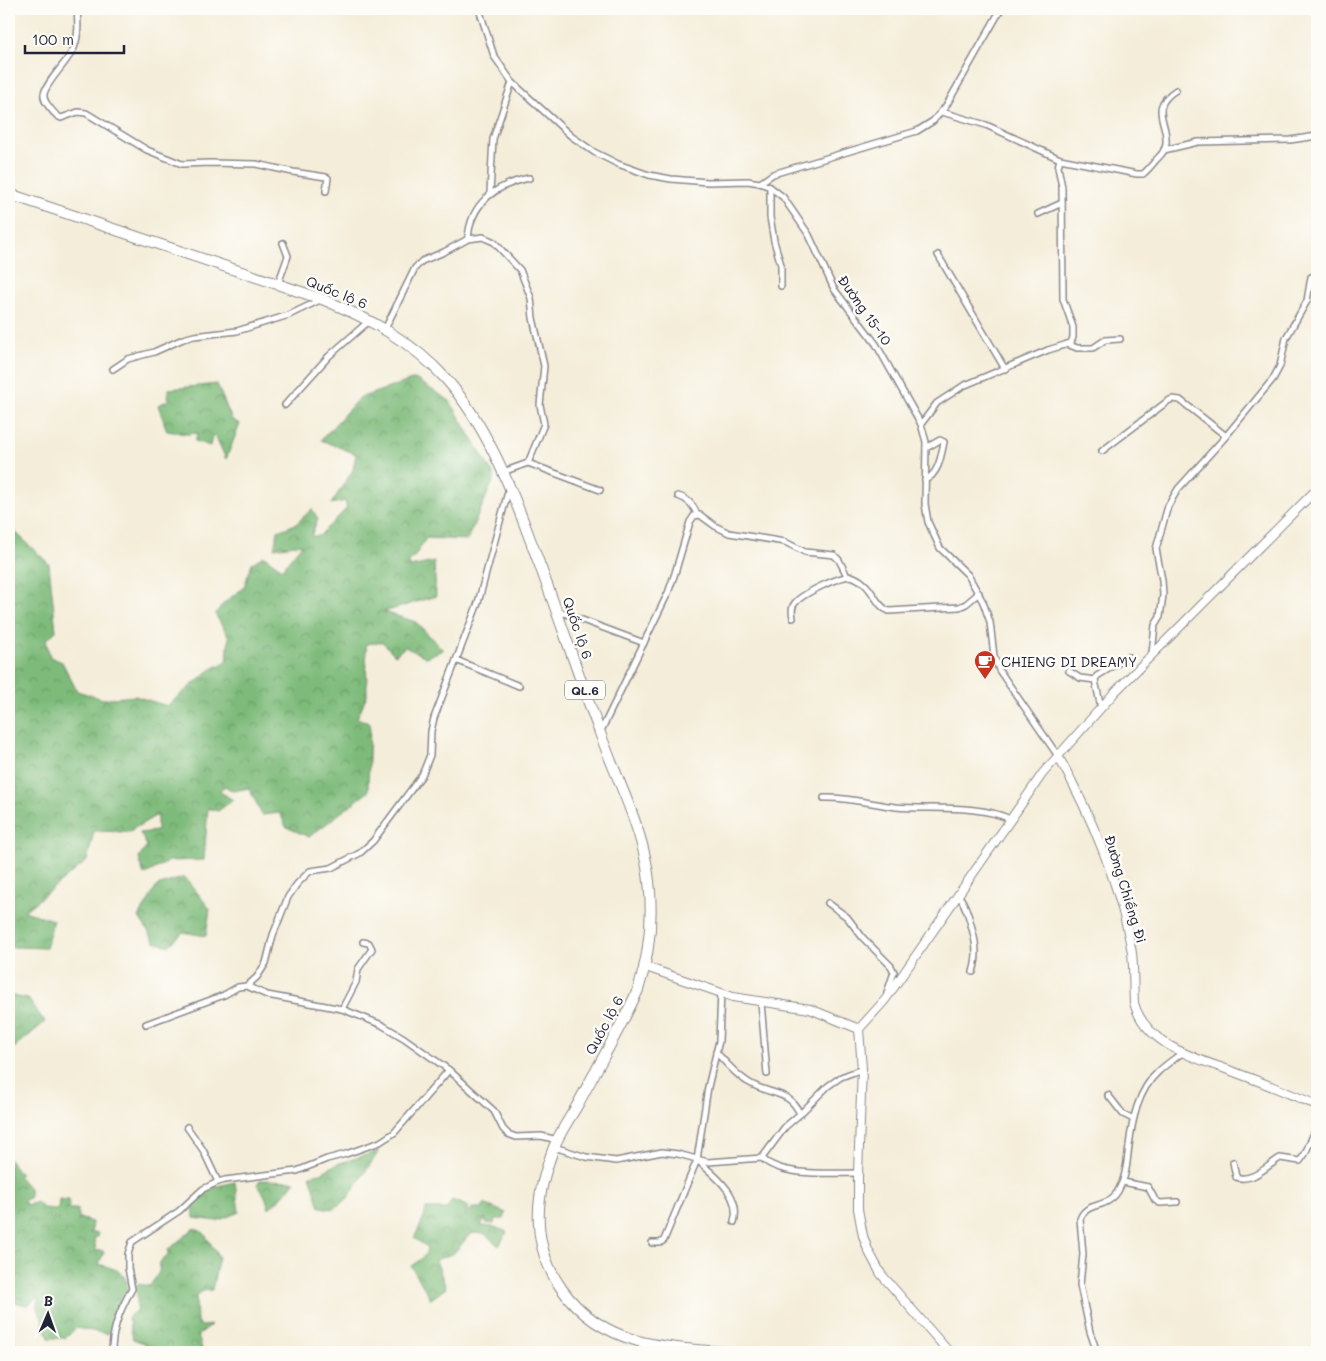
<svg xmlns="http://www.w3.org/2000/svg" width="1326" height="1361" font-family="Mali,sans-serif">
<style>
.forest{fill:url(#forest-crowns);stroke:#506e5a}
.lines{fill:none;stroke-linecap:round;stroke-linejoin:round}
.street-casing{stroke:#8b888a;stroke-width:8}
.secondary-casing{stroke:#8b888a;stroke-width:10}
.highway-casing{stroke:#8b888a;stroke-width:12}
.street{stroke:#fff;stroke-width:5}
.secondary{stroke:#fff;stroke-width:8}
.highway{stroke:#fff;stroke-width:10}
.labels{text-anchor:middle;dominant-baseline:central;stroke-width:5;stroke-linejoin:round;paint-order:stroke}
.shield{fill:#fdfcf7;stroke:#646373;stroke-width:1}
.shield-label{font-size:12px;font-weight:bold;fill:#22223b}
.street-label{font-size:14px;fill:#22223b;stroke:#fdfcf7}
.poi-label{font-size:14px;fill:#22223b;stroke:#fdfcf7;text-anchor:start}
</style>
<defs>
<pattern id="forest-crowns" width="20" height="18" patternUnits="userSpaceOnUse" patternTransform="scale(1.25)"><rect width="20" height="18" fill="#7ebb7a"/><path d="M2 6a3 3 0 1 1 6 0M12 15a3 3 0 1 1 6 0" fill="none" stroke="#679865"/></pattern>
</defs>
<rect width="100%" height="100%" fill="#fdfcf7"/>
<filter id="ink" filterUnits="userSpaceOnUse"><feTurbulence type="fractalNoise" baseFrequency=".02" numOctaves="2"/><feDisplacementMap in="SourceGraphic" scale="10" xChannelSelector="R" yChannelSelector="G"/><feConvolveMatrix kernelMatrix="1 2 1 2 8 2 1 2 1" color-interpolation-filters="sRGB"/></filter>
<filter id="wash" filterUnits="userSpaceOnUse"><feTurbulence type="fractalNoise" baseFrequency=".0096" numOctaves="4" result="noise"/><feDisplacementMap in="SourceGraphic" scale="20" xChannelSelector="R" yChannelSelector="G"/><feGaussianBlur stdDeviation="1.12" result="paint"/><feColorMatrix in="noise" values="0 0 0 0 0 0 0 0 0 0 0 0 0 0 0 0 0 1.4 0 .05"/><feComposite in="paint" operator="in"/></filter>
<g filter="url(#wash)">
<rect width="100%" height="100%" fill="#f4edd9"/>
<g class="forest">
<path d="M415,379l35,22 45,76 -28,63 -41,-2 -11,18 -6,5 1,6 24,-5 2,34 -52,16 32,10 27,28 -17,7 -21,-10 -10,8 -13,-13 -16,2 1,51 -10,23 13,5 -2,69 -59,45 -23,-10 -6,-14 -18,2 -13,-27 -16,3 -8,-5 -6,5 14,9 -15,11 -10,-3 -4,52 -35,1 -25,14 -5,-17 8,-12 -7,-13 17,-2v-16l-29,17 -34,-1 -7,30 -63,50 29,9 -7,28 -34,-1 -3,3v-145l9,-18 -9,1v-262l40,38 7,67 -10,9 4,17 12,5 15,29 26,8 32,-3 32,10 43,-36 17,-9 2,-24 -14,-23 8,-10 21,-17 8,-24 12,-7 18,13 20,-25 -28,4 4,-17 18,-7 16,-15 6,10 -7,17h8l28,-28 -2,-7 -14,3 22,-34 3,-16 -35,-14 38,-42z"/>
<path d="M217,384l15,36 8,4 -14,35 -11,-24 -3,2 -2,9 -15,-5 3,-8 -11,1 -20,-3 -9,-26 9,-4 2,-12z"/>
<path d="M185,877l25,32 -4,27 -23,-4 -14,14 -14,-4 -16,-25 18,-31z"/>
<path d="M9,995l19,4 17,23 -31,26 -5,1z"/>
<path d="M379,1151l-31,47 -15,11 -13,-2 -10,-32 11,-2 16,-9z"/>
<path d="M9,1159l12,15 -3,2 11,12 1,9 -7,4 5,4 9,-3 6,6 15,1 1,-10 10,1v9h8l2,9 13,4 -1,11h7v4l-4,1 2,13 5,-1 3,2 -5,12c18,6 27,6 29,26l-7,7 -1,11 -12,26 -32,-6 -10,10h-17l-12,-32 1,-9 -11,8 -18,-4z"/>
<path d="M260,1180l35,1 -12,15 -14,12 -4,-12 -8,-12z"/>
<path d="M235,1182l4,30 -22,9 -23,-3 -1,-18 20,-13z"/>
<path d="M452,1200l17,7 -3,8 1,1 5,-8h11l1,-4 22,9 -2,6h-8l-2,5 -8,-1 -1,-5 -2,5h-2l1,3 13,1 12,5 -8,14 -14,-12 -14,-1 -17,20 -18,7 10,28 -15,11 -20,-33c7,-5 16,-9 16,-19l-13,-9 10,-20 2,-9h21z"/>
<path d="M194,1228l10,5 15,24 -7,33 -9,1 -7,5 1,27 5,3 9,-1 -13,10 5,17h-58l5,-6 -4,1 -2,-4 -11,-4 -5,-22 9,-7v-17l-2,-5 2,-4 13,2 9,-14 1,-10 8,-6v-6z"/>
</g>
</g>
<g filter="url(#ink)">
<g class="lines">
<g class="street-casing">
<g id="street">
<path d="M77,9c1,13 2,26 -3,39 -6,14 -28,34 -30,46 -1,6 3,10 6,14 4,5 6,8 11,10l17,-6 8,1 61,37 35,14 28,-1 46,1 37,8 33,5 2,1 -2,13"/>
<path d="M479,9l15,47 18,26 59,54 23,16 24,12 31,11 22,4 37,3 40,-1 12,2 10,4 13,10 26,38 25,54 42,55 45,80 5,18 -1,62 3,18 12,26 28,27 15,27 7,20 4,34 5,14 59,86"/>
<path d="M1177,9l8,1 6,-1"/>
<path d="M942,112l44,13 74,34 77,15h6c5,-4 9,-9 13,-14 5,-5 10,-10 10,-17 2,-22 -18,-35 10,-53"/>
<path d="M1164,150l34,-8 92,-2 27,-4"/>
<path d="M760,183l13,-9 144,-43 16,-10 13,-15 55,-97"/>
<path d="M770,187v30l4,24 7,24v21"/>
<path d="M490,193l3,-54 19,-57"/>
<path d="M1038,214l24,-11"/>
<path d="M468,239c2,-36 28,-54 61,-61"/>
<path d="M938,255l67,114"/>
<path d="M278,284l10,-28 -5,-13"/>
<path d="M385,329l30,-61 7,-7 22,-9 24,-13 15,-2 11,5 26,28 11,28 2,20 11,48 -4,39 4,19 -16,39"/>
<path d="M1067,344l10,4h16l12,-8 15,-1"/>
<path d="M113,369l15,-10 26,-7 29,-13 11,-3 43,-5 52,-16 31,-15"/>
<path d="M285,405l44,-49 40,-35"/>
<path d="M921,424l16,-21 26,-17 85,-36 23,-7 2,-6v-10l-10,-28 -1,-112 -4,-20 2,-8"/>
<path d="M1102,451l66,-50 4,-2 8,1 46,36"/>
<path d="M503,472l25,-9 72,27"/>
<path d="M925,480c14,-6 16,-24 19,-38l-4,-2 -14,8"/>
<path d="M678,496c10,3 16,9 19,19"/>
<path d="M558,611l86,32"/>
<path d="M793,618c-1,-6 -2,-11 2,-15 7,-9 49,-30 59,-26 19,8 21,29 35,34l70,-4 7,-3 13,-11"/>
<path d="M1152,654l3,-29 5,-8 3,-22 -1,-15 -6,-31 12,-43 10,-17 48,-53 47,-57 7,-13 6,-28 21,-37 4,-24 6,-2"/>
<path d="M456,660l63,26"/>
<path d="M1069,671l11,7 15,2"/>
<path d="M1101,708l-6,-28 2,-4 31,-19"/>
<path d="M600,733l68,-140 7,-20 15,-51 4,-6 6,-1 15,11 14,7 56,9 20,10 29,3 5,5 8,16"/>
<path d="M824,798c24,-1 48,6 72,9 35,3 83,-3 114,12"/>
<path d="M959,896c6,8 8,15 11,25 5,18 9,32 3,51"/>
<path d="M828,903l19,14 16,21 28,28 3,6 -7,21"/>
<path d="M247,986l20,9 75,14 40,16 22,13 45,32 45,41 9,18 5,5 8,3 25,-1 17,4"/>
<path d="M761,1002l6,72"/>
<path d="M342,1009l14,-27 2,-13 14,-20 -3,-6 -6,-1"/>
<path d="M146,1024l78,-29 14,-8 9,-1 10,-9 9,-14 7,-28 15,-38 9,-13 13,-13 21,-3 29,-15 13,-12 49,-66 8,-20 1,-24 3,-13 44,-115 31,-115"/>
<path d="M716,1052c10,11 20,23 32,30 22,14 41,7 52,32"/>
<path d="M1108,1095l15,19 10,5"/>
<path d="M187,1127l16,23 15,32"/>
<path d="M554,1147l32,10 30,4 46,-9 16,2 30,8 54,-4c18,19 70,15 96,15"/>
<path d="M762,1158l23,-31 15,-13 28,-28 13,-9 21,-8"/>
<path d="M697,1160c17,15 45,35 37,62"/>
<path d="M1233,1162l3,15c16,6 31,-11 44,-19l20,3 5,-7 12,-28"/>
<path d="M1123,1182l25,5 7,13 5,3 17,-1"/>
<path d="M652,1243h8l4,-3 33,-80 11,-73 11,-46 2,-48"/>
<path d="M112,1352c0,-22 9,-45 20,-63l-4,-21v-14l4,-12 47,-31 24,-22 15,-7 7,-2 72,-9 30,-12 19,-5 34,-12 14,-9 55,-63"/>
<path d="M1097,1352l-7,-20 -10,-47 3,-31 -3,-35c5,-14 18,-12 28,-18 5,-3 10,-9 12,-14 7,-12 7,-28 9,-41 3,-25 9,-56 29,-74 7,-7 16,-13 24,-19"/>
</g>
</g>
<g class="secondary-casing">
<g id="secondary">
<path d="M1058,756c33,58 63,131 74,197 2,17 1,34 2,50 13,46 70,57 108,72 25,9 50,20 75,30"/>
<path d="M646,967l87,30 77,12 49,20 3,40 -4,104v36l5,27 5,14 13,24 68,78"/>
<path d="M859,1029l26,-29 158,-227 72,-81 202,-203"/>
</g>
</g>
<g class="highway-casing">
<path id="highway" d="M9,194l313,105c46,19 90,42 124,80 39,44 64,106 84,160 25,65 46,130 70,194 16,44 39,88 47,134 7,42 4,83 -9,123 -18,39 -40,76 -60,114 -8,14 -18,28 -24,43 -6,16 -12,34 -14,51 -9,68 33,125 98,143 28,7 57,9 86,11"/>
</g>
<use href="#street" class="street"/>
<use href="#secondary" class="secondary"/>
<use href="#highway" class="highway"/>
</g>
</g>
<defs>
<g id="cafe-pin" transform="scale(1.125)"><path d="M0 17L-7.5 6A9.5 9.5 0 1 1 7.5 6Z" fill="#c8321e" stroke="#fdfcf7"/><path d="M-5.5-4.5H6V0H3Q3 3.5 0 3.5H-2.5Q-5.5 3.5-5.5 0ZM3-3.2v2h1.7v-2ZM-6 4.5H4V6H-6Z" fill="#fff"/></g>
</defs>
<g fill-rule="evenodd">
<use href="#cafe-pin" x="985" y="661"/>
</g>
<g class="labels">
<rect class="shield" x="565" y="680.5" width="40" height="19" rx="4"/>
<g class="shield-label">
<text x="585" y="690">QL.6</text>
</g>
<g class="street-label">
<text transform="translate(337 292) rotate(22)">Quốc lộ 6</text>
<text transform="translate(865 310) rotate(55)">Đường 15-10</text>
<text transform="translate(578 628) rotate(71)">Quốc lộ 6</text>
<text transform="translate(1126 889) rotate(73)">Đường Chiềng Đi</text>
<text transform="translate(604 1025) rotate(-62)">Quốc lộ 6</text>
</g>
<g class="poi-label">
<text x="1001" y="661">CHIENG DI DREAMY</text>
</g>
</g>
<rect width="1326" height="1361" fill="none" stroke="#fdfcf7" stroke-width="30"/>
<g transform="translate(48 1314) rotate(2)" stroke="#fdfcf7" stroke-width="4" paint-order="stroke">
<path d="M0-4L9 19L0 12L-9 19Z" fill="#22223b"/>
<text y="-8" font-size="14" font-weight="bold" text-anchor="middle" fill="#22223b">B</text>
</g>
<path d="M25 45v8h99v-8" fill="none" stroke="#22223b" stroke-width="2.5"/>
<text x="32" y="45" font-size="15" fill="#22223b" stroke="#fdfcf7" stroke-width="4" paint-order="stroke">100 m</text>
</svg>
